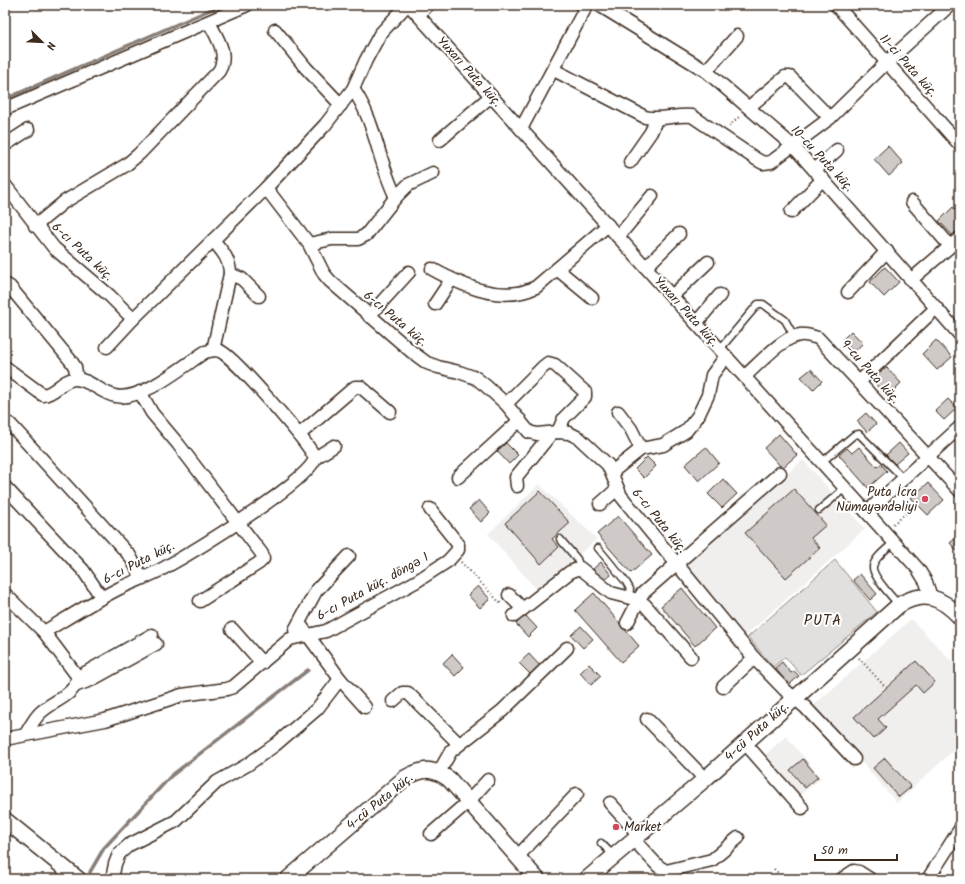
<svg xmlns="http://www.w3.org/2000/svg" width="965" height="884" font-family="Kalam,sans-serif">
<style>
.built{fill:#f1efee}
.green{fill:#e2e0de;stroke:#8e857e}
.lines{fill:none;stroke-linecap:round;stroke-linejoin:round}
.stream{stroke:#887e77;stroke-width:3.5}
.building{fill:#cfcac7;stroke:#3b2a1e}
.service-casing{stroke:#3b2a1e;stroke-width:9}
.minor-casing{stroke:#3b2a1e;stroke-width:15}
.tertiary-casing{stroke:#3b2a1e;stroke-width:18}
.path{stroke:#3b2a1e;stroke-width:2;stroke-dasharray:1 3;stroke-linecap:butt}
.service{stroke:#fff;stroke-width:6}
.minor{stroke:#fff;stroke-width:12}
.tertiary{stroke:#fff;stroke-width:15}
.poi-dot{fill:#d1495b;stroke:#fff;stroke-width:1.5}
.labels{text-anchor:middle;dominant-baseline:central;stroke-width:4;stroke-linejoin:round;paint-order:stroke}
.street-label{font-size:13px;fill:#3b2a1e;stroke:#fff}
.poi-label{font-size:13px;fill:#3b2a1e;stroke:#fff;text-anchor:end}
.quarter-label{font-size:15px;letter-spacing:1px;fill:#3b2a1e;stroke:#fff}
</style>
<rect width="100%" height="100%" fill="#fff"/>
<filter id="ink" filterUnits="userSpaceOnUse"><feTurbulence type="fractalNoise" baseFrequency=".025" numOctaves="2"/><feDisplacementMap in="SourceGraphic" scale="8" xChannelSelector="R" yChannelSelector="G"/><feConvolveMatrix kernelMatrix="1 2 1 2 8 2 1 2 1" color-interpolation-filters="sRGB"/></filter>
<g filter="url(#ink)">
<g class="built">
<path d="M803,460l62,69 -119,106 -63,-70z"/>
<path d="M539,484l58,55 -59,52 -50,-57z"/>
<path d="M911,619l49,51v74l-63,59 -84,-97z"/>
<path d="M786,736l35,42 -23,19 -34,-41z"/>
</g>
<path class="green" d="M835,560l42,52 -76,63 -16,-18 -12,10 -25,-30z"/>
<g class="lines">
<g class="stream">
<path d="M5,99l216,-94"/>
<path d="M90,872l14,-24 67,-72 137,-106"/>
</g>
</g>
<g class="building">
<path d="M888,146l15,17 -14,13 -15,-17z"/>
<path d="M953,207l7,8v17l-6,5 -15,-16z"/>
<path d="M885,267l14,15 -15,15 -14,-15z"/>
<path d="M851,331l12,12 -9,9 -12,-12z"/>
<path d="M936,340l16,17 -15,13 -15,-16z"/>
<path d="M886,367l15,16 -14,14 -15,-17z"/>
<path d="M811,369l11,12 -9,9 -12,-13z"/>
<path d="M948,399l9,9 -13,12 -9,-9z"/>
<path d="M866,413l10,11 -9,8 -10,-11z"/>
<path d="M779,434l18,21 -15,13 -18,-20z"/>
<path d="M506,443l12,12 -9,9 -12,-13z"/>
<path d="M899,443l9,10 -13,11 -9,-9z"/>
<path d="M706,447l13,16 -20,18 -14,-16z"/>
<path d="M859,447l18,20 4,-3 6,7 -19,17 -29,-33 8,-7 5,5z"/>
<path d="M647,457l9,9 -12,12 -9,-9z"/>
<path d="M723,479l14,15 -15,14 -14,-14z"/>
<path d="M928,483l16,17 -16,15 -17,-17z"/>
<path d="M794,489l32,36 -15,13 9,10 -34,30 -41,-45z"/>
<path d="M540,491l30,32 -18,16 7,8 -18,17 -36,-41z"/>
<path d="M479,500l11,13 -9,9 -12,-13z"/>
<path d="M618,516l34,39 -21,18 -34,-39z"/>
<path d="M959,535h1v19l-10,-11z"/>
<path d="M601,562l10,13 -7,6 -11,-12z"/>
<path d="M860,574l17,20 -7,6 -17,-20z"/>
<path d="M478,586l12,13 -10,9 -12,-13z"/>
<path d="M682,588l33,40 -20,18 -34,-40z"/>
<path d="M594,593l45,53 -18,16 -46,-52z"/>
<path d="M525,615l12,13 -9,9 -12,-13z"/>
<path d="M581,626l12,13 -10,9 -12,-13z"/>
<path d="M452,654l12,13 -9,9 -12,-13z"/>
<path d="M529,654l12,13 -10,8 -12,-12z"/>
<path d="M916,661l19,21 -12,11 -7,-8 -38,34 8,9 -12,11 -20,-22z"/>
<path d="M782,662l9,11 3,-2 5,5 -10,9 -14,-17z"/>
<path d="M589,664l12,12 -10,9 -11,-12z"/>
<path d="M885,758l26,29 -12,10 -26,-29z"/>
<path d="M803,759l15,18 -13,11 -15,-18z"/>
</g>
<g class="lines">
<g class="service-casing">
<g id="service">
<path d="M720,349l38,-45h5l22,16 9,16"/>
<path d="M822,462l32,-27 5,-1 45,45"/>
<path d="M819,510l26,-22"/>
<path d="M560,539l17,20 3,9"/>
<path d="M894,542c-6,6 -19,15 -21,24 -2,9 19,31 26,39"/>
<path d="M598,548l28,34 4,7 -1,9"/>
<path d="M601,843l13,13"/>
</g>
</g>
<g class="minor-casing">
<g id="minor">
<path d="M409,5l509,564 8,13 5,15"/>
<path d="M599,5l107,66 88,76 166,188"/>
<path d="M836,5l124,140"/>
<path d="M418,15l10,-10"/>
<path d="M275,30l31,38 35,37"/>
<path d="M554,70l91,47c16,4 31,-3 47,-1l64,43 7,4 8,-1 59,-44 56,-55 64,-58"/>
<path d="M706,71l31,-35"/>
<path d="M353,89c23,33 25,73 43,108"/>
<path d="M749,107l36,-30h5l40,41"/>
<path d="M5,109l242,-104"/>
<path d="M521,129l66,-124"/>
<path d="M440,140l51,-44"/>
<path d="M5,145l23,-15"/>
<path d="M630,162l21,-30 5,-12"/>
<path d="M815,170l22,-20"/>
<path d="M5,185l49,63 56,48 23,23 133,-131 59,-63 28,-36 13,-29 14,-26 27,-29"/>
<path d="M266,188l43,56 15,30 6,7 82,71 15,11 11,4 21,5 17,6 10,8 20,18 23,28 8,2 21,-2 11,1 10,5 29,27 13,31 133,162 31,32 20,17 49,52"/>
<path d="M912,202l38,44"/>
<path d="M791,212l32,-33"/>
<path d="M35,226l29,-24 62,-37 13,-11 80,-83c10,-17 -2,-33 -10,-49"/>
<path d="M618,237l34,-41"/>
<path d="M309,244l23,-5h26l8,-4 30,-38 12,-12 25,-12"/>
<path d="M646,267l33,-33"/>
<path d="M432,269c31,17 70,35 104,18l72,-62"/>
<path d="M557,269l35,29"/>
<path d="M230,274l12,5 17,17"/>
<path d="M912,279l48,-41"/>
<path d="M5,284l5,3 61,74 4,6 2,12"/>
<path d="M848,292l39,-41"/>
<path d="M672,296l36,-34"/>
<path d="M435,304l16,-24"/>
<path d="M369,316l40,-44"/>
<path d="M696,323l24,-28"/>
<path d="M107,347l26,-28"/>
<path d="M213,350l17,-76c0,-15 -8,-23 -17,-34"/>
<path d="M5,367l38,28c12,-1 20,-16 32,-16 14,0 26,14 40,17 26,6 68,-30 90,-44 5,-1 9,-3 15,-1 14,6 88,91 95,107 -5,23 -124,95 -151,110 -14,8 -29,13 -44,20 -26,13 -51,29 -76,44"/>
<path d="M745,376c13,-11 37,-39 55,-41 6,-1 13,2 18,3l142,153"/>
<path d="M859,382l77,-74"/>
<path d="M140,392l12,21 26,31 84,110 1,5 -4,4 -59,38"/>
<path d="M506,404l37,-37 5,-4 7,2 30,27v5l-21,21 -6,14"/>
<path d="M618,412l13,17 10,20"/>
<path d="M10,424l120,132 12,22"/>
<path d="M300,434l55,-47h6l29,25"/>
<path d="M315,458l19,-12"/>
<path d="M612,472l29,-23 22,-4 23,-14 12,-15 10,-21 4,-20 14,-19"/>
<path d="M458,477l62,-57"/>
<path d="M517,486l-1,-9 35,-43"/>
<path d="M5,487l78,83 19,28"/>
<path d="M600,504l17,-15"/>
<path d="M867,512l93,-85"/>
<path d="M5,594l39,38 34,45c-3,19 -25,23 -38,36 -6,6 -10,14 -14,21"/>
<path d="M509,595l14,14"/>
<path d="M514,616l56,-44 10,-4 31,25 27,7 7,5 46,52"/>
<path d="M627,623l15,-29 138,-121"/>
<path d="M232,629l30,34"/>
<path d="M295,630l21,-39 33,-35"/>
<path d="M78,677l74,-42"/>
<path d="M340,679l25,28"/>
<path d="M77,685l14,-5 65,-36"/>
<path d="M723,687l31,-29"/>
<path d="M393,701l9,-8h6l51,51"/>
<path d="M647,719l58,60"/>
<path d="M5,739l100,-19 77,-25 45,-6 6,-2 57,-48 36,-8 91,-50 31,-20 10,-11v-6l-28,-35"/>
<path d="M745,743l57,65"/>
<path d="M439,772l12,-21 51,-40 65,-63"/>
<path d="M610,803l29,32"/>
<path d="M431,834l38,-33 19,-21"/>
<path d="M634,840l24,26 8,5 46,-11 26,-22"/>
<path d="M517,857l60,-63"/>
<path d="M112,879l3,-15 4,-10 10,-9 47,-24 41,-39 30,-17 28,-20 42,-36 23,-30 -41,-56"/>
<path d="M842,879l12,-8 5,1 11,7"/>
<path d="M928,879l32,-50"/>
</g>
</g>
<g class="tertiary-casing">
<g id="tertiary">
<path d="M5,820l73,59"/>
<path d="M288,879l117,-101c18,-10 26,-11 44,1l88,100"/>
<path d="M587,879l118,-100 194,-174c25,-15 42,-8 61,12"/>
</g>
</g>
<g class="path">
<path d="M729,126l11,-10"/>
<path d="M893,524l24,-20"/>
<path d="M461,562l41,43"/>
<path d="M859,658l27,30"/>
<path d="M774,869l10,10"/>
</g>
<use href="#service" class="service"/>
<use href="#minor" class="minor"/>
<use href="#tertiary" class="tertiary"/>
</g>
</g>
<g class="poi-dot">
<circle cx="925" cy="499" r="4"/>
<circle cx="616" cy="827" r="4"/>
</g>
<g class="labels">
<g class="street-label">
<text transform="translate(908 66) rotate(48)">11-ci Puta küç.</text>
<text transform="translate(469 72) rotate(48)">Yuxarı Puta küç.</text>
<text transform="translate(822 159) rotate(47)">10-cu Puta küç.</text>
<text transform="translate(82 252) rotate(43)">6-cı Puta küç.</text>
<text transform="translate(686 312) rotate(48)">Yuxarı Puta küç.</text>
<text transform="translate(395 319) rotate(40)">6-cı Puta küç.</text>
<text transform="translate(870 372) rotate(48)">9-cu Puta küç.</text>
<text transform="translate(659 521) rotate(51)">6-cı Puta küç.</text>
<text transform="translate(139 563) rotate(-27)">6-cı Puta küç.</text>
<text transform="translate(373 587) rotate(-29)">6-cı Puta küç. döngə 1</text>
<text transform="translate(757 732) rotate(-42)">4-cü Puta küç.</text>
<text transform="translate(380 802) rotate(-39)">4-cü Puta küç.</text>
</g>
<g class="poi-label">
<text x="917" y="492">Puta İcra<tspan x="917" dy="15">Nümayəndəliyi</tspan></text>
<text x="624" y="827" text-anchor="start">Market</text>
</g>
<g class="quarter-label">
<text x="823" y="621">PUTA</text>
</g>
</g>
<rect width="965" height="884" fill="none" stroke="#fff" stroke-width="20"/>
<rect x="10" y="10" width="945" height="864" fill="none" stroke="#3b2a1e" stroke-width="1.5" filter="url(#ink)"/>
<g transform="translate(42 42) rotate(114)" stroke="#ffffff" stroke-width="3" paint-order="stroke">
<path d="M0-3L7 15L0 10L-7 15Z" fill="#3b2a1e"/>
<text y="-6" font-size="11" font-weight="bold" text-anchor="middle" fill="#3b2a1e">N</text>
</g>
<path d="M815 854v6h82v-6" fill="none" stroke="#3b2a1e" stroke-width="2"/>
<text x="821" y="854" font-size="12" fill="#3b2a1e" stroke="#ffffff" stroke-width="3" paint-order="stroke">50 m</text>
</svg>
